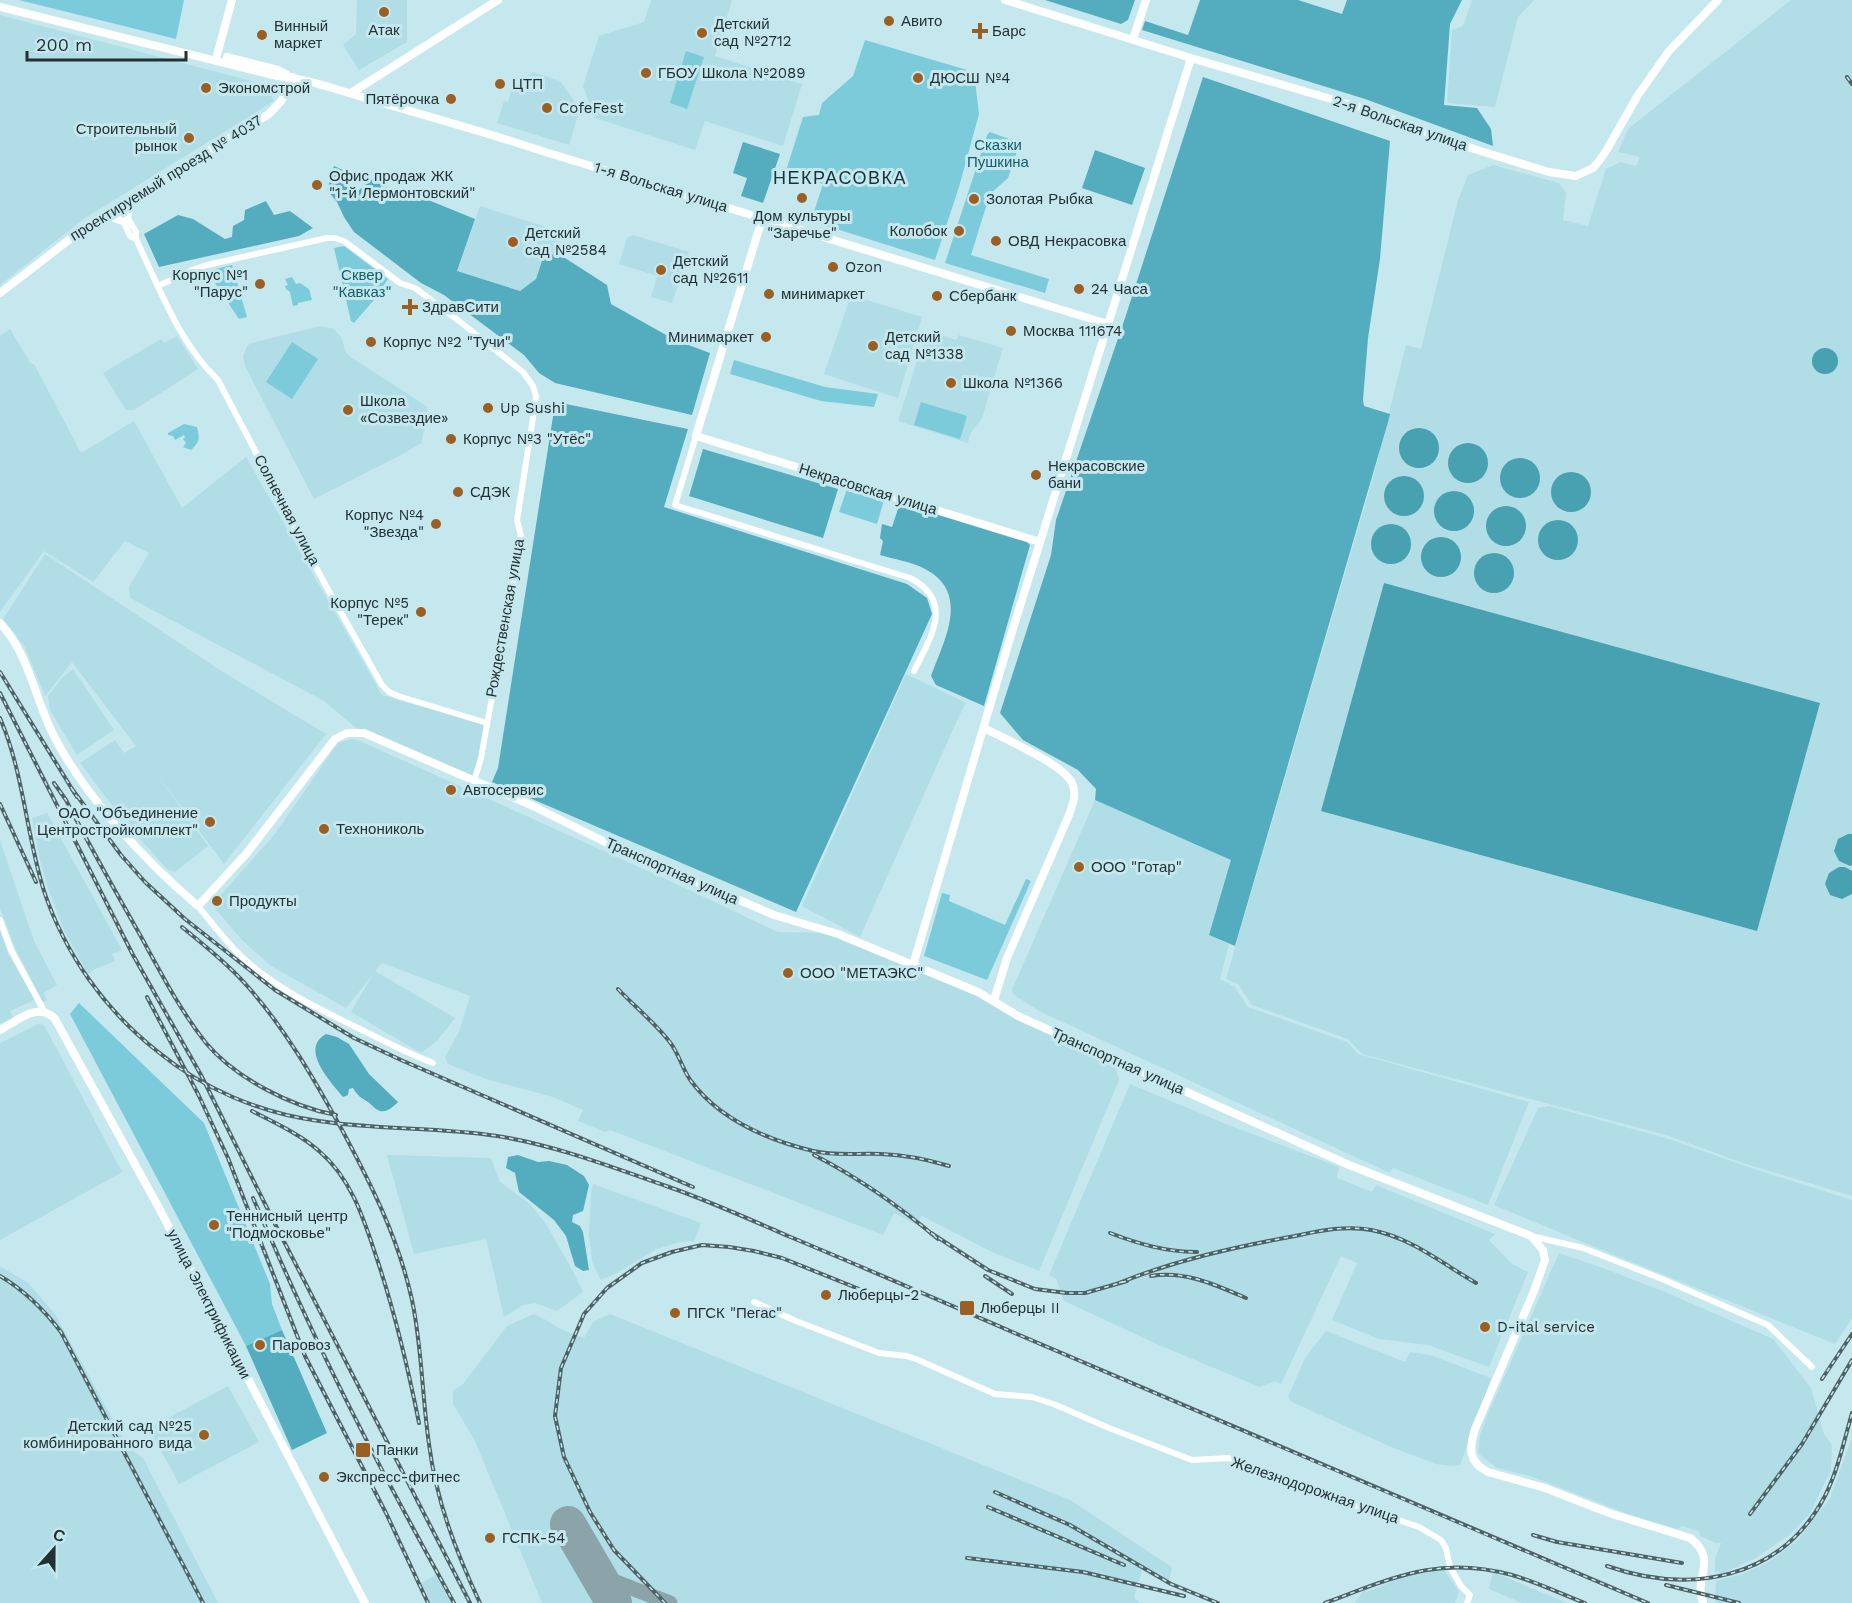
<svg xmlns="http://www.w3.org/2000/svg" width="1852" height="1603" font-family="'Work Sans',sans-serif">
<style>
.built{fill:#b0dde6}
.green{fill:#7ccbda}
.forest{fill:#54adbe}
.water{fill:#47a1b1}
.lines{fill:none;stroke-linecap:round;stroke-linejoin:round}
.taxiway{stroke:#8aa4aa;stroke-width:15}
.runway{stroke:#8aa4aa;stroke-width:36}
.street{stroke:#fff;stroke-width:6}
.secondary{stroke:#fff;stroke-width:8}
.rail-casing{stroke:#4e6165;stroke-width:4}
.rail{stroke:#c5e8ef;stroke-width:1.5;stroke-dasharray:4.5;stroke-linecap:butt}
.poi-dot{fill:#9c5f23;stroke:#c5e8ef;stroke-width:2}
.labels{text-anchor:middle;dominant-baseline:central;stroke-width:6;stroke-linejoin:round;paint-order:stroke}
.poi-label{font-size:15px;fill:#233134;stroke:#c5e8ef;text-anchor:start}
.street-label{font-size:15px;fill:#233134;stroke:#c5e8ef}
.park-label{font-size:15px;fill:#125d69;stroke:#c5e8ef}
.quarter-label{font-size:18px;letter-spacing:1.5px;fill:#153439;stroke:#c5e8ef}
</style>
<rect width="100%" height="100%" fill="#c5e8ef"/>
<g class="built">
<path d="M357,0h50v42l-48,28 -16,-25 13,-11z"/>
<path d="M651,0h81l-17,56 87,28 -19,62 -78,-25 -10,29 -100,-32 -12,-32 16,-50 45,-14z"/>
<path d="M1472,0h62l-16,17 -23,90 -48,-4 5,-73 11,-4z"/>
<path d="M1791,0h61v1196l-109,-33 -77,-28 -304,-81 -14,-15 -96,-34 -14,-21 -12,-5 148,-505 32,-129 15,4 37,-149 10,-25 25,-10 66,18 7,10 -3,27 25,6 18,-57 14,-7 16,4 4,-9 -22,-5 10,-23z"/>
<path d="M0,15l266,70 8,16 -189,117 -85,67z"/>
<path d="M533,72l27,9 20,28 -11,36 -72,-22 7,-22 4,1 6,-21 8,-1z"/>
<path d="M480,206l82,26 -7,23 -10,-3 -9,27 -16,12 -63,-20z"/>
<path d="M633,235l56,17 -17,51 -21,-6 6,-21 -38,-12 8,-26z"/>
<path d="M851,295l71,22 -24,81 -74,-24z"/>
<path d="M321,326l13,3 8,9 3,13 4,5 68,44 10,7 1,6 -7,30 -20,12 -87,44 -69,-133 -2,-10 4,-10 4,-3z"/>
<path d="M10,329l21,35h3l47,89 53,-32 48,87 64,-51 136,238 102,30 -6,53 -123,-51 -31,-26 -194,-103 -1,-11 20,-34 -24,-12 -32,41 -49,-31 -44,61v-276z"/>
<path d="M935,333l21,7 3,-5 44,13 -21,70 -12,16 -2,9 -70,-22 25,-79 8,3z"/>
<path d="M177,336l21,33 -64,41h-8l-23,-37 58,-34 3,4z"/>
<path d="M45,554l178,118 103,62 -102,130 -71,-95 55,77 -33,26 -8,-3 -43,-48 -44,-58 35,-23 9,13 12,-7 -64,-84 -27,34 -20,-49 -22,-28z"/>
<path d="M73,669l41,61 -37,25 -27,-45 -2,-14 14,-18z"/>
<path d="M906,674l60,29 -6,11 -100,223 -58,-31z"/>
<path d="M352,739l8,2 310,140 108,51 48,1 162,68 24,15 103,48 4,16 -80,191 -49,-20 -68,-35 -7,8 -21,-11 -11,22 -273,-105 -5,2 -27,-11 5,-11 -30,-13 -67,-18 -38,-15 -3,-7 14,-25 11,-36 -88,-33 -7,8 80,47 -18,23 -16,12 -70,-41 22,-38 -27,34 -75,-42 -29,-26 -30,-35 62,-70 64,-92z"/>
<path d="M1095,800l137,60 -23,75 20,9 -9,35 15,8 13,20 99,35 11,12 171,48 -41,103 -95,-37 -3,5 -349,-161 -27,-17 -2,-5z"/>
<path d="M47,813l75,137 -10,4 3,7 -20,8 -7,5 -23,-41 -17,-45 -8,-27 -8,-43z"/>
<path d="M0,840l34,101 23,44 -14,8 4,7 -4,2 -27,-52 -16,-42z"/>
<path d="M0,930l8,24 27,46 -25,11 3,7 -13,6z"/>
<path d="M38,1024l6,1 78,147 -122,68v-197z"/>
<path d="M1130,1084l96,40 113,43 -2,11 35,14 4,-7 119,49 -6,6 23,24 16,8 -39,95 -61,-22 -49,-6 -47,-19 25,-57 -16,-7 -60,128 -6,-3 -16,6 -9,-4 -91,-38 -95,-44 -8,-22 -7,-4z"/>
<path d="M1549,1106l120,33 79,28 104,33v118l-17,26 -260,-105 -81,-34 44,-97z"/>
<path d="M387,1155l104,3 9,24 30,22 16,20 28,49 9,19 -26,19 -22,-8 -12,2 -19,12 -18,-78 -72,15z"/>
<path d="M593,1184l108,39 -7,18 -15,1 -24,8 -40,24 -14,6 -3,-5 -6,-14 -3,-27 2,-41z"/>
<path d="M1559,1253l44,15 62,24 108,47 38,49 13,46 8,11 -1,26 -22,44 -20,20 -35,24 -31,14 -8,-1v-13l6,-16h-5l-16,-7 -1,-5 -17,-5 -4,3 -47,-14 -101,-39 -33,-8 -19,-15 2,-18 8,-21z"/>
<path d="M0,1266l28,17 27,31 73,133 15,11 75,145h-218z"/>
<path d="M534,1314l12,6 14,9 24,9 9,-16 17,-8 460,186 102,67 -3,14 -26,-14 -9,30 6,6h-598l-67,-162 -22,-37v-13l10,-7 44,-58z"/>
<path d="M1326,1331l79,31 5,-10 20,3 61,23 -31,87 -9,1 -15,-2 -45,-17 -99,-45 -4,-5 17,-39z"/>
<path d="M228,1386l31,56 -80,42 -30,-56z"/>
<path d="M1852,1437v166h-135l-2,-3 1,-19 26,-7 25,-11 31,-23 32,-42z"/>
<path d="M1444,1570l15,22 -4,11h-100l9,-13 3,2 36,-15z"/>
<path d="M1493,1572l74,31h-45l-33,-14z"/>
<path d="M436,1575l15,28h-21l-9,-20z"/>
</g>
<g class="green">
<path d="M19,0h165l-8,39z"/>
<path d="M865,40l109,32 5,42 -20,73 -24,73 -124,-39 12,-37 -22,-7 -16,-3 18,-57 16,-2 3,-12 31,-27z"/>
<path d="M686,51l18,6 -17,52 -17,-6z"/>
<path d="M990,132l30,11 -12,35 -18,16 -19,61 78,24 -4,14 -100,-30 42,-128z"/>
<path d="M344,246l44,33 -14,21 -20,23 -3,-2 -17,-73z"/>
<path d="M232,265l15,52 -8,2 -32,-48z"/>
<path d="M292,277l4,7 4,-1 9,6 3,11 -14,3v2l-5,1 -3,-14 -4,-3 -1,-3 3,-1 -3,-6z"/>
<path d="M292,342l26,17 -26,40 -26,-17z"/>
<path d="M734,360l91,27 53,7 -4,13 -53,-6 -91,-27z"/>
<path d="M921,402l46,14 -7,23 -46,-14z"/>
<path d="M184,424l13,3c3,11 3,15 -6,23l-8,-3 3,-4 -3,-4 2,-2 -1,-2 -9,5 -2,-4 -5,-1v-2z"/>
<path d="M847,489l37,11 -7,24 -38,-12z"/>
<path d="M1026,879l5,2 -44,99 -63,-24 18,-63 8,2 -1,6 56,24z"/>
<path d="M79,1003l125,120 66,161 2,20 10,26 -36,16 -176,-332z"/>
</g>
<g class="forest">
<path d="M1045,0h90l-7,20 -7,4z"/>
<path d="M1200,0h98l44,14 5,-14h115l-12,24 -6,81 33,3 14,21 2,17 -128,-47 -223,-69 3,-9 43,14z"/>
<path d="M1203,77l187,64 -10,118 -12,79 -5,62 1,6 26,8 -2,8 -153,524 -26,-11 22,-75 -136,-60 1,-11 -18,-19 -55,-30 -23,-27 51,-158 5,-35 70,-205z"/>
<path d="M743,142l37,12 -17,49 -22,-7 6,-18 -14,-5z"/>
<path d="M1095,150l50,18 -13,37 -50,-17z"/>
<path d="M334,166l9,4 -2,10 15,13 16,-14 24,13 20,3 59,24 -18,52 63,20 16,-12 9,-27 20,6 42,27 4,19 64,36 35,13 -18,62 -137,-32 -16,-10 -15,-18 -80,-60 -23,-12 -67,-51 -10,-15 -7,-15 -10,-12z"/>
<path d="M266,201l8,14 16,-4 23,17 -14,8 -140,31 -15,-33 34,-19 15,4 32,20 7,-2 1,-11 11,-6 1,-10z"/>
<path d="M566,404l122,25 -24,78 243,77 20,14 5,16 -136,298 -304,-130 6,-14 56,-358z"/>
<path d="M703,449l135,40 -15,49 -134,-42z"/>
<path d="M900,503l125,37 5,5 -46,161 -48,-21 -5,-9c13,-36 40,-83 -6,-107 -12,-7 -32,-10 -45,-14l3,-14 -3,-3 2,-14 10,3z"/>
<path d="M326,1034l11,3 12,7 20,30 29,28c-6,6 -14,13 -22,7 -3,-2 -5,-5 -8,-7 -7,-4 -11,-7 -15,-14l-4,1 -1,6 -5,2c-12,-15 -44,-48 -17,-63z"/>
<path d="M518,1155l20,7 11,-1 18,4 17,11 5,9 -6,26 -10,4 -1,7 8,4 3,6 6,38 -6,1 -8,-5 -9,-30 -12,-16 -35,-28 -4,-19 -9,-5 2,-11z"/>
<path d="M282,1330l45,103 -35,17 -46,-104z"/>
</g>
<g class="water">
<circle cx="1825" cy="361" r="13"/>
<circle cx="1419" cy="448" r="20"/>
<circle cx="1468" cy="463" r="20"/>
<circle cx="1520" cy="478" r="20"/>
<circle cx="1571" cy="492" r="20"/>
<circle cx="1404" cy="496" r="20"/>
<circle cx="1454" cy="511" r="20"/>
<circle cx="1506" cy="526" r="20"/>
<circle cx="1558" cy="540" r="20"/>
<circle cx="1391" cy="544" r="20"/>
<circle cx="1441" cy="557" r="20"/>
<circle cx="1494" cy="573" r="20"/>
<path d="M1384,583l436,120 -63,228 -436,-120z"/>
<path d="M1848,834h4v31l-2,1 -11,-5 -5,-10 4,-12z"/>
<path d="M1839,867h6l7,4v23l-10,5 -12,-4 -5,-11 4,-11z"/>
</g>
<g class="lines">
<path class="taxiway" d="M598,1575l72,28"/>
<path class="runway" d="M568,1524l46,79"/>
<g class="street">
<path d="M120,205l16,27v7c23,48 43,104 82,141l108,206 56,99 7,7 9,4 89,27"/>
<path d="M117,207l13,29 6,3"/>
<path d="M103,215l19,7"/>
<path d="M128,218l5,-20"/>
<path d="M158,286l34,-16 15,-5 120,-27h8l9,3 56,42 15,5 44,33 64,51 10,14 3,10 -1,9 -18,115 4,16 -40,222 -7,23"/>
<path d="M696,436l-21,69 235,73c45,23 21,59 4,93"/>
<path d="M198,906c12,15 23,29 36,43 35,37 83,59 128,81 24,12 47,24 71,33"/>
<path d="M0,920l11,30 33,61"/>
<path d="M1531,1236l52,12 79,31 106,46 44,42"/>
<path d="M754,1302l42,19 83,32 28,3 9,3 79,35 37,3 24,8 53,23 83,32 37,-2 58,24 132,45 22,13 5,8 4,19 11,19 9,9 -3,8"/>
</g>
<g class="secondary">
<path d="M1005,0l186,58 167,49 116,42 75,23 27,4 17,-8 6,-7 7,-10 32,-56 31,-44 49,-51"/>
<path d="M0,7l277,69c35,3 68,17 102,26 55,16 109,31 163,49l566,173"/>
<path d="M1133,39l13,-39"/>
<path d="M217,55l15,-55"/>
<path d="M227,57l51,13 8,4"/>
<path d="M351,93l147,-93"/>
<path d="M764,219l-5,10 -63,207 344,106"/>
<path d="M0,293l87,-67 182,-112 13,-14 10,-23"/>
<path d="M0,623c28,30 34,71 51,107 30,63 95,132 147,176l48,-52 89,-115 12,-6h17l169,73 80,40 161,69 64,19 140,58 40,24 331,149 182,71 12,14 2,10 -11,31 -59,138c-6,19 -7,33 13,43l57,16 64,25 81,25c29,22 3,39 13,65"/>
<path d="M984,728c21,11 79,36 88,55 5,11 1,21 -3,32l-62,143 -13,42"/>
<path d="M913,965l94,-317 184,-590"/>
<path d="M0,1030c17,-9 38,-29 55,-11l104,189 206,395"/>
</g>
<g class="rail-casing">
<g id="rail">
<path d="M1847,77l5,7"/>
<path d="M0,672l77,125"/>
<path d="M0,693l133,262 68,120 73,147 196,381"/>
<path d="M0,718c24,56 26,116 44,173 21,63 61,119 113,160 46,38 103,62 162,70 59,9 119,6 178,15 58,9 117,32 172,51 40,14 80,32 119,49 77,32 153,65 229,98 210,90 420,180 631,269"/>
<path d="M54,783l12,17c23,45 48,89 73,133 21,38 40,76 67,110 29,35 86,64 130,72"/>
<path d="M72,789l49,66 24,27 40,37 90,71 79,48 47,22 292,127"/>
<path d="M0,804l36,78"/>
<path d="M182,927c23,19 47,38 67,61 37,42 65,91 92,140 30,56 57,109 71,172 10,47 10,96 17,144 7,56 27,108 51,159"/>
<path d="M618,989c16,17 36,33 51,52 10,12 13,28 22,40 28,38 77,59 122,70 22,5 45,2 68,3 24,1 45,5 68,12"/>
<path d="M147,997l52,99 29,62 77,198 81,157 42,90"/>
<path d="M252,1111c23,12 48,23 67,40 33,28 45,69 58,108 18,54 31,109 42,164"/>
<path d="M814,1155c45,23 85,51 124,84"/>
<path d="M253,1198c16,36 31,72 48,108 46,101 99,199 153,297"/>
<path d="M931,1233l57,37 47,19 32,4h18l42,-12"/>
<path d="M1110,1233c29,11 56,19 87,19"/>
<path d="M0,1276c24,14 44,34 61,56l142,271"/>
<path d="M985,1276l27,18"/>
<path d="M1151,1276c33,-6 65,9 95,22"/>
<path d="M1119,1283c57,-23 116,-36 176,-47 24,-5 51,-11 76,-6 39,7 72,34 105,53"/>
<path d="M1822,1379l30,-45"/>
<path d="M995,1492l75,33 101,59 47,19"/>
<path d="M988,1507l136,58"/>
<path d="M1750,1514l52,-70 50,-84"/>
<path d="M1533,1535l24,7 125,21"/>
<path d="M967,1558l116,14 101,24"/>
<path d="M1607,1566c83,29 174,14 218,-70 13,-26 19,-55 27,-83"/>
<path d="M1666,1585l73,18"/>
<path d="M665,1603l-51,-53 -24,-38 -26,-55 -9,-41 6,-48 23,-54 23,-26 35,-25 30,-11 30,-7 27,2 25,4 28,7 87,35"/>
<path d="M1325,1603c68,-25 113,-48 187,-28 25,7 49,19 73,28"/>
</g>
</g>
<use href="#rail" class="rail"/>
</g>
<g class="poi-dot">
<circle cx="384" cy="12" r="6"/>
<circle cx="889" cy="21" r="6"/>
<path d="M977 22h6v6h6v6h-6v6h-6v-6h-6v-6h6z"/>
<circle cx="702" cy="33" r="6"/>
<circle cx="262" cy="35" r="6"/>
<circle cx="646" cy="73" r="6"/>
<circle cx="918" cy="78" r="6"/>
<circle cx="500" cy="84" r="6"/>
<circle cx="206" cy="88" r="6"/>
<circle cx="451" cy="99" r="6"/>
<circle cx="547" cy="108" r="6"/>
<circle cx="189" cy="138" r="6"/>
<circle cx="317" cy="185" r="6"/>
<circle cx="802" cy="198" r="6"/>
<circle cx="974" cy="199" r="6"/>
<circle cx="959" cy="231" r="6"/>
<circle cx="996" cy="241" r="6"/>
<circle cx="513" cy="242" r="6"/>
<circle cx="833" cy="267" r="6"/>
<circle cx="661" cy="270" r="6"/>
<circle cx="260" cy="284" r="6"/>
<circle cx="1079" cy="289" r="6"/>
<circle cx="769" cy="294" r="6"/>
<circle cx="937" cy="296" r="6"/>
<path d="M407 298h6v6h6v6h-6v6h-6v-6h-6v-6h6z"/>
<circle cx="1011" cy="331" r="6"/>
<circle cx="766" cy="337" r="6"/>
<circle cx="371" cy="342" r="6"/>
<circle cx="873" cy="346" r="6"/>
<circle cx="951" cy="383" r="6"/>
<circle cx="488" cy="408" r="6"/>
<circle cx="348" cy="410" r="6"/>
<circle cx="451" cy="439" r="6"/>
<circle cx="1036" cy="475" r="6"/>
<circle cx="458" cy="492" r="6"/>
<circle cx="436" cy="524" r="6"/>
<circle cx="421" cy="612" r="6"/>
<circle cx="451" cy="790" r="6"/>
<circle cx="210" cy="822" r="6"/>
<circle cx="324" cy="829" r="6"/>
<circle cx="1079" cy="867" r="6"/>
<circle cx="217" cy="901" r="6"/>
<circle cx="788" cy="973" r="6"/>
<circle cx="214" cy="1225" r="6"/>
<circle cx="826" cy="1295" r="6"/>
<rect x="959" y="1300" width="16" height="16" rx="3"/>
<circle cx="675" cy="1313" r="6"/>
<circle cx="1485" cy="1327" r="6"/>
<circle cx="260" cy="1345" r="6"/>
<circle cx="204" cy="1435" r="6"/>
<rect x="355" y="1442" width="16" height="16" rx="3"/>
<circle cx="324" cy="1477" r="6"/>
<circle cx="490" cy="1538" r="6"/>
</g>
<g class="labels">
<g class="poi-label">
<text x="901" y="21">Авито</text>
<text x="714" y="24">Детский<tspan x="714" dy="17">сад №2712</tspan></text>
<text x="274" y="26">Винный<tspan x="274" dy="17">маркет</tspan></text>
<text x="384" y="30" text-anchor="middle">Атак</text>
<text x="992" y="31">Барс</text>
<text x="658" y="73">ГБОУ Школа №2089</text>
<text x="930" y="78">ДЮСШ №4</text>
<text x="512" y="84">ЦТП</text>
<text x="218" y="88">Экономстрой</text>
<text x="439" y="99" text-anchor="end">Пятёрочка</text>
<text x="559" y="108">CofeFest</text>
<text x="177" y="129" text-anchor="end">Строительный<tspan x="177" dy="17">рынок</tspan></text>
<text x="329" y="176">Офис продаж ЖК<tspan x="329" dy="17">"1-й Лермонтовский"</tspan></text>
<text x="986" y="199">Золотая Рыбка</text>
<text x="802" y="216" text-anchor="middle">Дом культуры<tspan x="802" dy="17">"Заречье"</tspan></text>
<text x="947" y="231" text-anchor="end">Колобок</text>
<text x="525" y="233">Детский<tspan x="525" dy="17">сад №2584</tspan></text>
<text x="1008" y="241">ОВД Некрасовка</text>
<text x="673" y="261">Детский<tspan x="673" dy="17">сад №2611</tspan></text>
<text x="845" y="267">Ozon</text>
<text x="248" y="275" text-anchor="end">Корпус №1<tspan x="248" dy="17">"Парус"</tspan></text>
<text x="1091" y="289">24 Часа</text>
<text x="781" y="294">минимаркет</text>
<text x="949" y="296">Сбербанк</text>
<text x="422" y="307">ЗдравСити</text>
<text x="1023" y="331">Москва 111674</text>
<text x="754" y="337" text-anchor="end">Минимаркет</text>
<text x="885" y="337">Детский<tspan x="885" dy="17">сад №1338</tspan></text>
<text x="383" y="342">Корпус №2 "Тучи"</text>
<text x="963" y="383">Школа №1366</text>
<text x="360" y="401">Школа<tspan x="360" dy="17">«Созвездие»</tspan></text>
<text x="500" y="408">Up Sushi</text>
<text x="463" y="439">Корпус №3 "Утёс"</text>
<text x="1048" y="466">Некрасовские<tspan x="1048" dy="17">бани</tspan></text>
<text x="470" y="492">СДЭК</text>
<text x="424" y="515" text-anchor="end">Корпус №4<tspan x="424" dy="17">"Звезда"</tspan></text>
<text x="409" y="603" text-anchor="end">Корпус №5<tspan x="409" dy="17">"Терек"</tspan></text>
<text x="463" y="790">Автосервис</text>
<text x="198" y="813" text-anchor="end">ОАО "Объединение<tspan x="198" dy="17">Центростройкомплект"</tspan></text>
<text x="336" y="829">Технониколь</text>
<text x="1091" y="867">ООО "Готар"</text>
<text x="229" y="901">Продукты</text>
<text x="800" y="973">ООО "МЕТАЭКС"</text>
<text x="226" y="1216">Теннисный центр<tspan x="226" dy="17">"Подмосковье"</tspan></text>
<text x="838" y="1295">Люберцы-2</text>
<text x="980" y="1308">Люберцы II</text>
<text x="687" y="1313">ПГСК "Пегас"</text>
<text x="1497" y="1327">D-ital service</text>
<text x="272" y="1345">Паровоз</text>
<text x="192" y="1426" text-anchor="end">Детский сад №25<tspan x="192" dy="17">комбинированного вида</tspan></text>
<text x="376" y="1450">Панки</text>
<text x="336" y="1477">Экспресс-фитнес</text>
<text x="502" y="1538">ГСПК-54</text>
</g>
<g class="street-label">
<text transform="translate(1400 123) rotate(19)">2-я Вольская улица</text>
<text transform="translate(166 178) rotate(-32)">проектируемый проезд № 4037</text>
<text transform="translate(661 187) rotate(17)">1-я Вольская улица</text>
<text transform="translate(868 489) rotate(17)">Некрасовская улица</text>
<text transform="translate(287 510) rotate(62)">Солнечная улица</text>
<text transform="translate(505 618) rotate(-80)">Рождественская улица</text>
<text transform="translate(672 871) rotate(24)">Транспортная улица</text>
<text transform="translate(1118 1061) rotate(24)">Транспортная улица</text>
<text transform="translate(209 1304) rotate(63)">улица Электрификации</text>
<text transform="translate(1315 1490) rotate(19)">Железнодорожная улица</text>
</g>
<g class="park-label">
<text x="998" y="145">Сказки<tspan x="998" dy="17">Пушкина</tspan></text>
<text x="362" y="275">Сквер<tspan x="362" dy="17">"Кавказ"</tspan></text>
</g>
<g class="quarter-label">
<text x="840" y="177">НЕКРАСОВКА</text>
</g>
</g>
<g transform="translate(54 1549) rotate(21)" stroke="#c5e8ef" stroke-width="4.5" paint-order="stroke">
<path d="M0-4.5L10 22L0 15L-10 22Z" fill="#233134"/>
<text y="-9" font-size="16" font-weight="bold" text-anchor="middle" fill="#233134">С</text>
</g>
<path d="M27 51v9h159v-9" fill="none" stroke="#233134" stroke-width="3"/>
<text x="36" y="51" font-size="18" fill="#233134" stroke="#c5e8ef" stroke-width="4.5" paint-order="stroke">200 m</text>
</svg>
